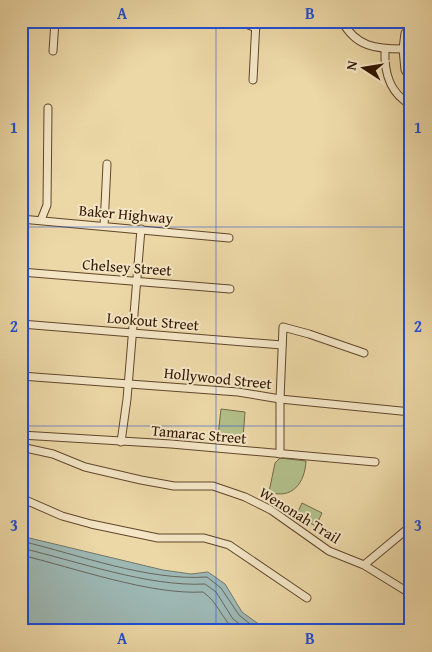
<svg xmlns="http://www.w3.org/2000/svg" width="432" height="652" font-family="'Gentium Book Plus',serif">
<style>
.green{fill:#b3bf8a;stroke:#726a45}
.water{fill:#9db7b3;stroke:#72776b}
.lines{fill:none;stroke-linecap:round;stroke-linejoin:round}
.shore{stroke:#67665a;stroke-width:1}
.minor-casing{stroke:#60462a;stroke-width:9}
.minor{stroke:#f3e5c5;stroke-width:7}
.grid{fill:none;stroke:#1d4ed8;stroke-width:1;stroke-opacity:0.55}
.labels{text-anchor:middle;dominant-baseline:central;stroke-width:4;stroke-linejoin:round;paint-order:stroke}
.street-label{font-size:15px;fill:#311600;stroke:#f3e5c5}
.neatline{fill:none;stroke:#1d4ed8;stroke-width:2}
.grid-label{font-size:16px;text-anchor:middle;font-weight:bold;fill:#1d4ed8}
</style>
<rect width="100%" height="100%" fill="#ecd7a6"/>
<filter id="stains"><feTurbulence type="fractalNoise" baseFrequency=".004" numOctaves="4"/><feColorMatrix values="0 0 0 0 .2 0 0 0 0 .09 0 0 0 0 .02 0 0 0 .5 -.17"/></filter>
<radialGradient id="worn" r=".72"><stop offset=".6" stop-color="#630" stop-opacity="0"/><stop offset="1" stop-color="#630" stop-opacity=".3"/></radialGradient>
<g class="green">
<path d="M221,409l24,3 -2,26 -25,-2z"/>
<path d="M280,458l26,3c-1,22 -14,39 -37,31l6,-29z"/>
<path d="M302,503l20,10 -6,13 -20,-10z"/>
</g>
<path class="water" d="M21,536l142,34 28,4 17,-2 17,12 17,28 26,19h-247z"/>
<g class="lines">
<g class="shore">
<path d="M21,541c59,14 126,40 186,36l14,11 18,27 20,16"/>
<path d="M21,548c56,13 127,39 184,36l11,8 17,27 16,12"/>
<path d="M21,555c54,13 129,40 182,37 15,10 19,28 33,39"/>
</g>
<g class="minor-casing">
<g id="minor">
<path d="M239,21l17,7"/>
<path d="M342,21c14,26 34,28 61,28l2,21 6,9"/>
<path d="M411,31l-6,2 -2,16h8"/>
<path d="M385,49c-1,23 4,44 26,56"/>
<path d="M53,51l2,-30"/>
<path d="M253,80l3,-59"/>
<path d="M21,219l208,19"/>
<path d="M41,220l6,-15 1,-97"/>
<path d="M104,226l3,-62"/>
<path d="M21,272l209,17"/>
<path d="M21,324l261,21"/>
<path d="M21,376l217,16 42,7 131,13"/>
<path d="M21,435l150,9 204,18"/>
<path d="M121,442l6,-43 14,-170"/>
<path d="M21,447l32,7 32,13 56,13 33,6h39l32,11 26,13 58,41 35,14 47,29"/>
<path d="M280,454v-55l3,-72 26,7 55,19"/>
<path d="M21,498l41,18 29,8 67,14h46l25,7 78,53"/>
<path d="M364,565l47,-39"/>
</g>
</g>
<use href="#minor" class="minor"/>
</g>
<path class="grid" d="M216,21v610M21,227h390M21,426h390"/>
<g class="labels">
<g class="street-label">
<text transform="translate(126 214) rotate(5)">Baker Highway</text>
<text transform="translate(127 267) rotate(4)">Chelsey Street</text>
<text transform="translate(153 321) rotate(5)">Lookout Street</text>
<text transform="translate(218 378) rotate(6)">Hollywood Street</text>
<text transform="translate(199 434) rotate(5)">Tamarac Street</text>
<text transform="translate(300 515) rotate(32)">Wenonah Trail</text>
</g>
</g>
<rect width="432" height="652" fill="none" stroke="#ecd7a6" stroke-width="55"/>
<g transform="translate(364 68) rotate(282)" stroke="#f3e5c5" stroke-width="4" paint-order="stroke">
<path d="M0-4L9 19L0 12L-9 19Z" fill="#311600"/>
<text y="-8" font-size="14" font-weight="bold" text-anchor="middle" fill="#311600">N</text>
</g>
<rect x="28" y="28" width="376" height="596" class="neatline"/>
<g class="grid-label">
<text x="122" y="19">A</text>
<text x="310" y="19">B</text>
<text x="14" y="133">1</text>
<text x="418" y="133">1</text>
<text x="14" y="332">2</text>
<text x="418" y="332">2</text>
<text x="14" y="531">3</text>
<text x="418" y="531">3</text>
<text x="122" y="644">A</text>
<text x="310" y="644">B</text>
</g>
<rect width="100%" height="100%" filter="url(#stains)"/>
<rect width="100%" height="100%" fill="url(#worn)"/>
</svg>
